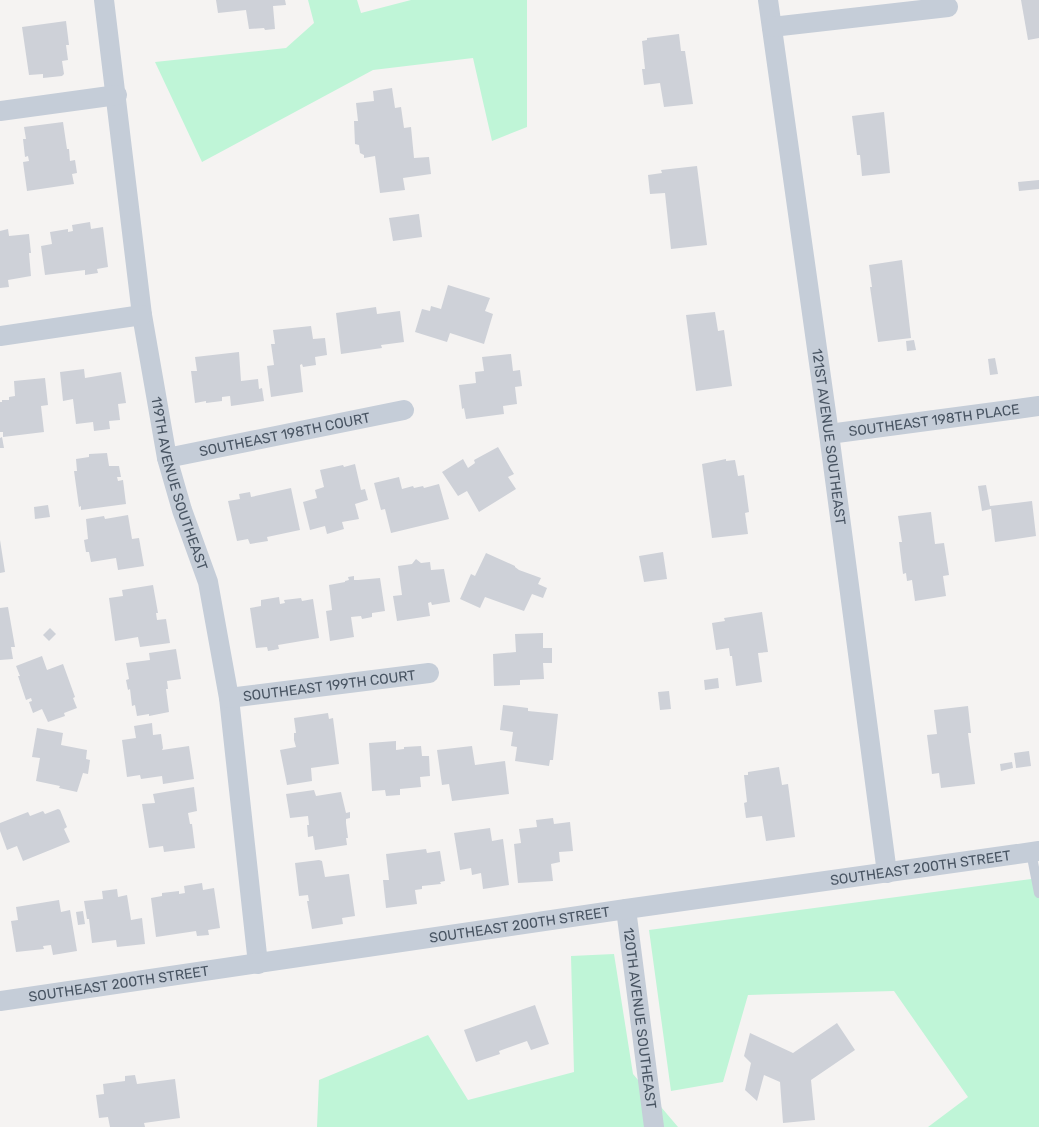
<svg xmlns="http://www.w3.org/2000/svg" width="1039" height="1127" font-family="Rubik,sans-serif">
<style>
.green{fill:#bff5d7}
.building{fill:#ced1d8}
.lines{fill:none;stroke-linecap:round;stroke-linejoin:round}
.service{stroke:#c5cdd8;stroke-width:10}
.minor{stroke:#c5cdd8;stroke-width:20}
.labels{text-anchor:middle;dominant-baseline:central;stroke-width:5;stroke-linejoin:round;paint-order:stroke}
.street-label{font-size:14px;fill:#485462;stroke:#fff}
</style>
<rect width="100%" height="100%" fill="#f5f3f2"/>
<g class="green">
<path d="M308,0h49l4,13 50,-13h116v127l-35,14 -19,-83 -100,12 -171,92 -47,-100 131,-14 28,-25z"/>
<path d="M1039,878v249h-111l40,-30 -74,-106 -146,4 -25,87 -52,9 -22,-161z"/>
<path d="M614,954l19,120 45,53h-361l2,-47 109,-45 40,65 106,-28 -3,-116z"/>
</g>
<g class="building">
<path d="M216,0h69l1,5 -13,1 2,23 -10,1 -1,-2 -15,1 -3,-19 -28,3z"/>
<path d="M1021,0h18v38l-11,2z"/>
<path d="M66,21l3,24h-3l2,15 -6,1 2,13 -2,2 -19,2v-4l-14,1 -7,-48z"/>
<path d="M679,34l2,17h4l8,53 -29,3 -4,-24 -16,2 -2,-16h3l-3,-28 5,-1v-2z"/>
<path d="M392,88l3,20 6,-1 3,21 7,-1 3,31 15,-1 2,17 -28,4 2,12 -25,3 -5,-37 -11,2v-3l-4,-2 -1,-8 -4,-1 -1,-23h4l-2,-18 18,-2 -1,-10z"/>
<path d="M884,112l6,61 -28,3 -2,-21h-3l-5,-39z"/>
<path d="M63,122l4,27h2l1,12 5,-1 2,13 -5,1 2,10 -47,7 -4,-29 6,-1 -1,-5 -3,1 -2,-18h3l-2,-12z"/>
<path d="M697,166l10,79 -36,4 -6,-56 -15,1 -2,-19 14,-2 -1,-3z"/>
<path d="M1039,180v9l-20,2 -1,-9z"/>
<path d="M419,214l3,23 -29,4 -4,-23z"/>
<path d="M90,222l1,7 12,-2 5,40 -11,2 1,4 -13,2v-5l-40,5 -4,-29 11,-2 -2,-12 18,-3v3l5,-1 -1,-6z"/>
<path d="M8,229l1,7 20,-2 2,19h-2l2,23 -23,4 1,7 -9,1v-57z"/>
<path d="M902,260l9,78 -33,4 -8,-55h2l-3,-22z"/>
<path d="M448,285l42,13 -5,13 8,3 -9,30 -34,-11 -3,9 -32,-10 7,-23 8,2 1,-5 10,3z"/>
<path d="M376,307l1,7 23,-3 4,31 -23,3 1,3 -41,6 -5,-41z"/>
<path d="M715,312l3,19 6,-1 8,56 -36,5 -10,-76z"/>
<path d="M311,326l2,13 12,-1 2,17 -12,2 1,8 -13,2 -1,-3 -2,1 3,27 -32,5 -4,-31 7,-1 -3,-21h4l-2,-14z"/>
<path d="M914,340l2,10 -9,1 -1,-10z"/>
<path d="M239,352l2,29 17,-2 1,10 3,-1 2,13 -33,5 -1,-10 -8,1v4l-16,2v-2l-11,2 -4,-32h6l-2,-14z"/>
<path d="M511,354l2,17 7,-1 2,16 -7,1 2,17 -14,2 1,8 -38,5 -2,-11 -2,1 -3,-24 17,-2 -1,-11 9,-1 -2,-14z"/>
<path d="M995,358l3,16 -8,1 -2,-16z"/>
<path d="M84,369l1,9 36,-6 5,31 -8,1 2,16 -11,1 1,8 -16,2 -1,-9 -17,2 -3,-25 -10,2 -3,-29z"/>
<path d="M45,378l3,27 -7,1 3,26 -41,5v-5h-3v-30h2v-2h7v-3l6,-1 -1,-15z"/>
<path d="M2,437l2,11h-4v-10z"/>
<path d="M498,447l16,27 -6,3 8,12 -37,23 -12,-21 -9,5 -16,-24 21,-13 5,9 7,-5 -1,-3z"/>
<path d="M107,453l2,13h10l2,11h-4l1,4 5,-1 3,24 -45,6v-4l-2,1 -5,-36h3l-1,-12 13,-2v-3z"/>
<path d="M726,459v2l9,-1 3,16 6,-1 5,37 -4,1 3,21 -36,4 -10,-74z"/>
<path d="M355,464l6,26 4,-1 3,11 -13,4 4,15 -17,3 2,7 -17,5 -2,-8 -15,4 -7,-28 14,-4 -2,-8 9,-3 -4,-17 23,-5 1,2z"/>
<path d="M399,477l3,12 11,-3 1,2 9,-2 1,2 15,-4 10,35 -58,14 -6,-24 -4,1 -7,-27z"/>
<path d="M986,485l4,21 42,-5 4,35 -41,6 -4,-33 -9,2 -4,-25z"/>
<path d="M291,488l9,42 -33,7 1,4 -18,3 -2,-5 -11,2 -9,-40 12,-2 -1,-5 11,-2 1,5z"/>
<path d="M48,505l2,12 -15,2 -1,-12z"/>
<path d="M931,512l4,32 9,-1 5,32 -6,1 3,20 -31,5 -3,-21 -5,1 -1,-8 -3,1 -4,-32h3l-4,-26z"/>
<path d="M128,515l4,24 7,-1 5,28 -26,4 -2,-12 -25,4 -2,-10h-3l-2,-12 4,-1 -2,-20 18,-3 1,3z"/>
<path d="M0,540l5,32 -5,1z"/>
<path d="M663,552l4,27 -23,3 -5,-26z"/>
<path d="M486,553l29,13v1l4,3 22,8 -3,6 9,4 -4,10 -11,-4 -8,17 -39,-14 -5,11 -20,-9 11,-25 4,2z"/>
<path d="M416,559l5,4 9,-1 1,8 13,-1 6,33 -18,3 -1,-3 -3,1 2,13 -33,5 -4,-25 9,-1 -4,-29 14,-2z"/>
<path d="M354,576v4h4l22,-2 5,33 -13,2v4l-10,2 -1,-3 -10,1 3,20 -24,4 -4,-30 6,-1 -3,-25 16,-3v-1l4,-1 -1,-3z"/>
<path d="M153,585l5,28h-2l1,7 9,-1 4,24 -30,4 -2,-10 -23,4 -6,-43 14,-2 -1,-6z"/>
<path d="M279,597l1,7 5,-1 -1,-3 17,-2 1,3 11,-2 6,39 -41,7 1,4 -11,2 -1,-4 -11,1 -6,-40 11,-2v-6z"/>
<path d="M8,607l7,40h-4l2,12 -13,1v-52z"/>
<path d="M762,612l6,40 -10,1 4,29 -26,4 -4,-30h-2l-1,-8 -13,2 -4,-27 13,-2 -1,-3z"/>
<path d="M50,628l6,6 -7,7 -6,-6z"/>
<path d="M543,633v15h9v15h-9l1,16 -24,1v5l-26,1 -1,-32 23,-2 -1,-18z"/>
<path d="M176,649l5,30 -14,2 1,8h-2l3,23 -20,4v-2l-12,2 -2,-11 -3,1 -2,-17 -2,1 -2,-10 3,-1 -3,-16 24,-3 -1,-7z"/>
<path d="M42,656l5,14 16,-6 12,33 -2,1 4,10 -13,5 1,3 -17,6 -6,-13 -9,4 -4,-11 3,-1 -1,-3 -5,2 -8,-24h2l-4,-10z"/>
<path d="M718,678l1,10 -14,2 -1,-10z"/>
<path d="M669,691l2,18 -11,1 -2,-18z"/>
<path d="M503,705l25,3v3l30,3 -5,46h-3l-1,6 -34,-5 2,-14 -6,-1 2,-14 -13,-2z"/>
<path d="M968,706l3,27h-3l7,51 -34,4 -2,-15 -7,1 -5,-39 10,-1 -3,-24z"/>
<path d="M328,713l1,6 4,-1 6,46 -28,4 1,13 -25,4 -7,-35 16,-3 -2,-7v-7h2l-2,-15z"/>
<path d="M152,723l1,12 8,-1 2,14 -1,2 27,-4 5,33 -31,5 -1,-8 -21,3 -1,-4 -13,2 -5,-37 14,-2 -2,-12z"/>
<path d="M37,728l26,5 -2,12 26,5 -1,9 4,1 -2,14 -5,-1 -6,19 -18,-4 1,-2 -24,-5 4,-23 -8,-1z"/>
<path d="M396,741v9l8,-1v-2l17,-1 1,10h7l1,20 -10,1 1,10 -21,2v6l-14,1 -1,-6 -13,1 -3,-48z"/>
<path d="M472,746l3,19 30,-4 4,33 -57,7 -3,-17 -7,1 -5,-35z"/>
<path d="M1029,751l2,15 -15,2 -2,-15z"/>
<path d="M1012,762l1,6 -12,3 -1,-7z"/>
<path d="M779,767l3,18 6,-1 7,53 -29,4 -4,-25 -16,2 -2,-15 3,-1 -3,-27h4v-3z"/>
<path d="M194,787l3,24 -9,2 2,11h2l3,24 -31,4 -1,-6 -14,2 -7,-44 13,-1 -2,-9z"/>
<path d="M314,790l2,6 25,-4 5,21 4,-1v6l-4,1v4l2,15h-2l1,7 -32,5 -2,-14 -5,1 -1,-12h2l-1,-9 -18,2 -4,-24z"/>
<path d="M58,809l2,1 7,17 -3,2 6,13 -47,19 -6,-15 -10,4 -7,-19v-8l28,-11 2,4 13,-5 2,3z"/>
<path d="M553,818l1,6 16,-2 3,29 -14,1 1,10 -9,2 2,17 -35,2 -4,-39 7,-1 -2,-14 18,-2 -1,-7z"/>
<path d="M490,828l2,13 11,-2 6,46 -26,4 -2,-16 -9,2 -1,-7 -11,2 -6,-37z"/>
<path d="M426,849l1,4 13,-2 5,30 -5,1 1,2 -19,2v3l-7,1 2,14 -31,4 -3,-28h6l-3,-26z"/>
<path d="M319,860l3,1 3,16 24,-3 6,42 -13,2 1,6 -31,5 -5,-28h2l-1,-6 -9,1 -4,-33z"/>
<path d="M202,883l1,7 11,-2 6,40 -12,2 1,5 -12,1 -1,-5 -40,6 -5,-39 11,-2v-3l17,-2v3l6,-1 -1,-7z"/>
<path d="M117,889l1,8 9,-2 4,25 11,-2 3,26 -28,3 -1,-7 -24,3 -3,-24h-2l-3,-18 19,-2 -1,-8z"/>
<path d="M59,900l2,12 9,-2 7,41 -24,4 -2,-10 -8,1 1,3 -28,3 -5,-31 7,-1 -2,-13z"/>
<path d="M83,911l2,13 -7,1 -2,-13z"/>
<path d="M535,1005l14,39 -18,6 -4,-9 -28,10 1,3 -24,8 -12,-32z"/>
<path d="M837,1023l18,27 -44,30 4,40 -32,3 -3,-41 -16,-7 -7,26 -12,-11 6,-27 -7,-7 6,-23 43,20z"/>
<path d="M135,1075l2,9 38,-5 5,39 -36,5 1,4h-35l-2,-10 -9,1 -3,-23 8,-1 -1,-10 22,-3v-5z"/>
</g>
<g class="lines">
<path class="service" d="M1031,852l8,41"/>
<g class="minor">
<path id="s1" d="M104,0l38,315 25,143 15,52 26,72 21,116 29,266"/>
<path id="s2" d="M768,0l61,434 58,439"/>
<path d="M772,27l176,-20"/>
<path d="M0,111l117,-16"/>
<path d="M0,336l142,-21"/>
<path id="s3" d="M829,434l210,-28"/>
<path id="s4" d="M167,458l237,-48"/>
<path id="s5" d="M229,698l200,-25"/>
<path id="s6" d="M626,909l28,218"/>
<path id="s7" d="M0,1001l626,-92 413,-58"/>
</g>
</g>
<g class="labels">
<g class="street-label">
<text stroke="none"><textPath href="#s3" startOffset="106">SOUTHEAST 198TH PLACE</textPath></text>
<text stroke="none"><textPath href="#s4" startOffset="120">SOUTHEAST 198TH COURT</textPath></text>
<text stroke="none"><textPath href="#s2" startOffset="441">121ST AVENUE SOUTHEAST</textPath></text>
<text stroke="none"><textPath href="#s1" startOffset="490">119TH AVENUE SOUTHEAST</textPath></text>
<text stroke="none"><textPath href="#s5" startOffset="101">SOUTHEAST 199TH COURT</textPath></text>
<text stroke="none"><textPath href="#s7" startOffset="930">SOUTHEAST 200TH STREET</textPath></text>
<text stroke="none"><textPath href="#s7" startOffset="525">SOUTHEAST 200TH STREET</textPath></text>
<text stroke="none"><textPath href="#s7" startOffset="120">SOUTHEAST 200TH STREET</textPath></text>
<text stroke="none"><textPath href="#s6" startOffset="110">120TH AVENUE SOUTHEAST</textPath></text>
</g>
</g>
</svg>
